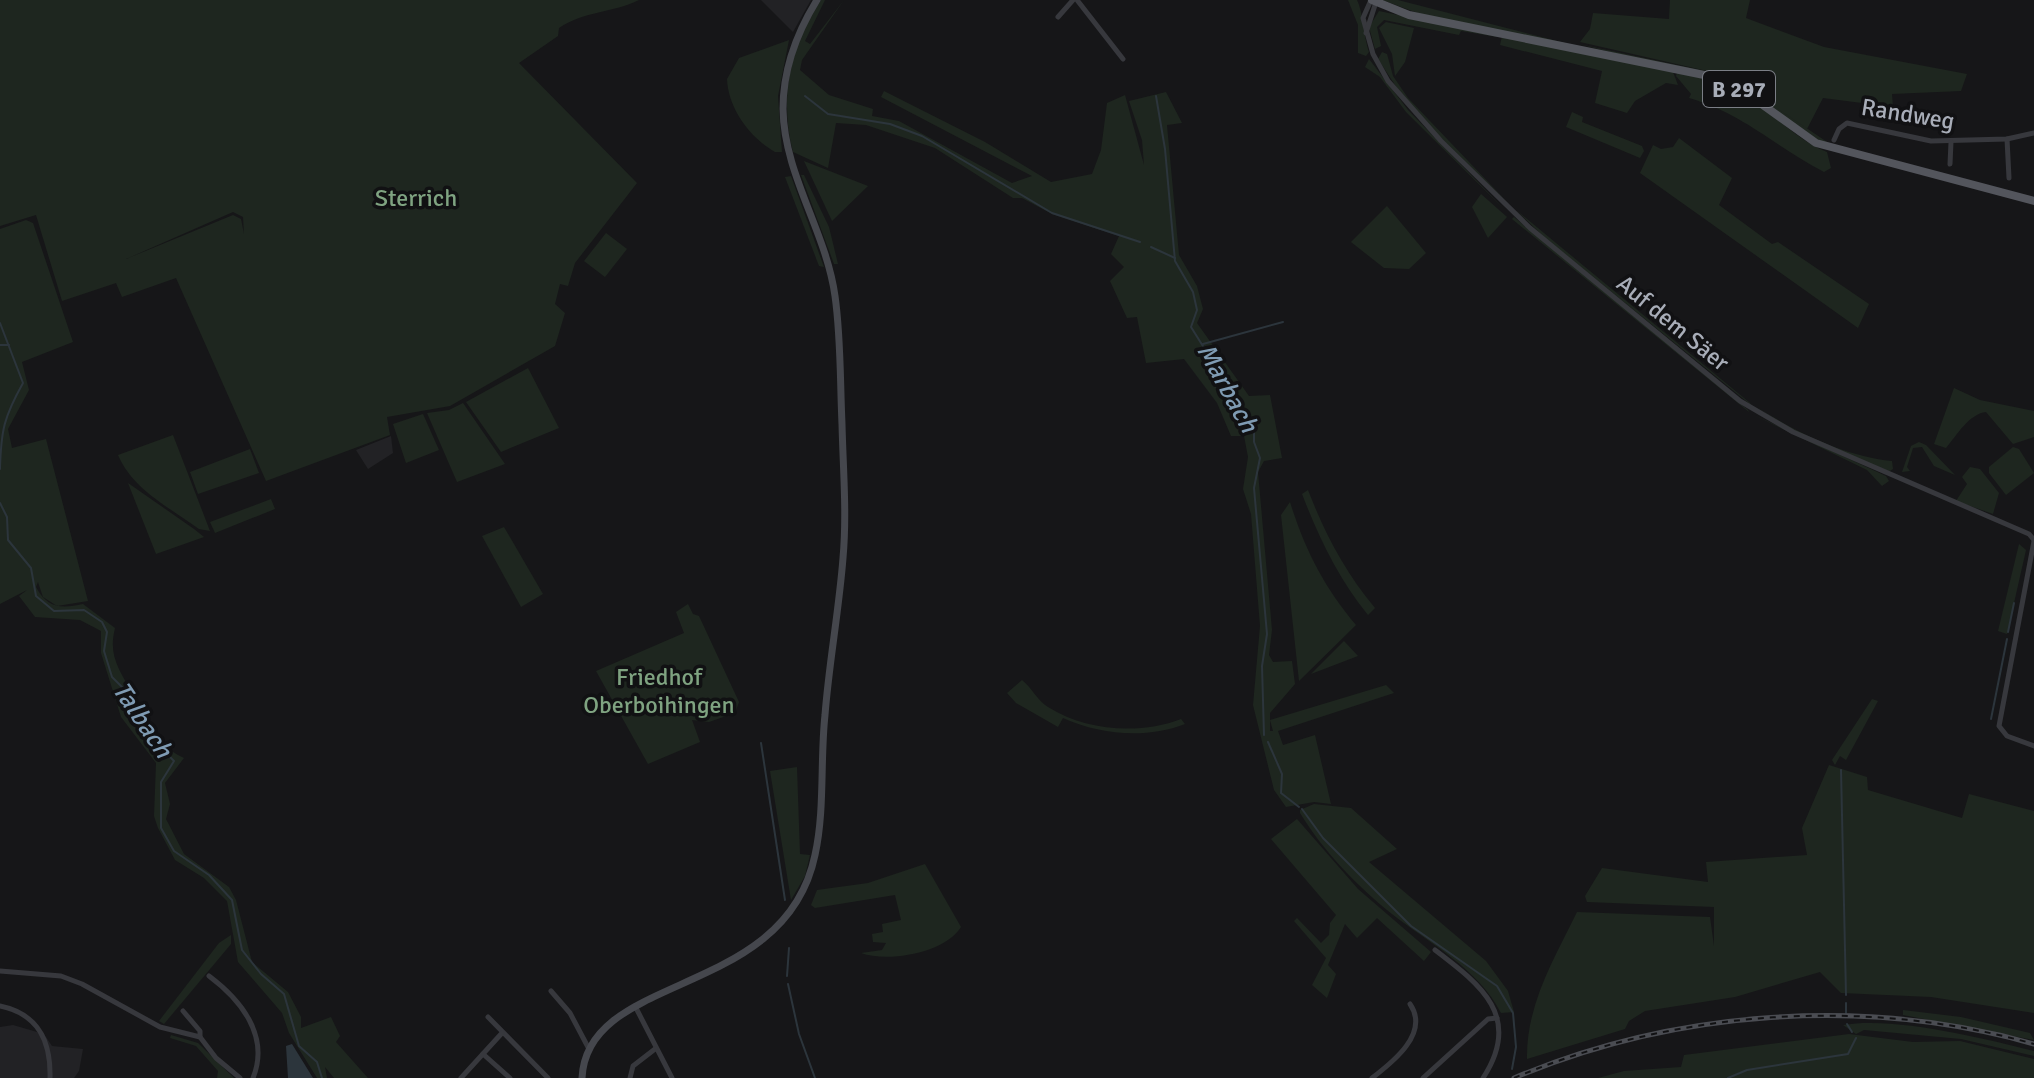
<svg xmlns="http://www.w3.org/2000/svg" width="2034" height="1078" font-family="Signika,sans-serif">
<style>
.built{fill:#222225}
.green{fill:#1e261f;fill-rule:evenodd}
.water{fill:#2c353c}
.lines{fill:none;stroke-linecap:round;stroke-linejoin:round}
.stream{stroke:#2c353c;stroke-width:2}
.street{stroke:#37383d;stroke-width:5}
.secondary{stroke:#45474d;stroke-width:7}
.primary{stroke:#53555c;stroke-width:8}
.rail-casing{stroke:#4a4c52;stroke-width:5}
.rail{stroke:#111113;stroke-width:2;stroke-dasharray:6;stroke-linecap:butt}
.labels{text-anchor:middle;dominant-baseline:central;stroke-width:7;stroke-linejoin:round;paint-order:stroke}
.shield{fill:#111113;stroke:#7b7e86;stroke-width:2}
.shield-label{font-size:22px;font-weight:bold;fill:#a8adb8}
.street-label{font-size:24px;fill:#a8adb8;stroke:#111113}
.park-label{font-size:24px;fill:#7fa381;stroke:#111113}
.water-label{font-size:26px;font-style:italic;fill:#7f9bb3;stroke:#111113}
</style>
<rect width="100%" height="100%" fill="#161618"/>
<g class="built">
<path d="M761,0h50l-18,32z"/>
<path d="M391,436l2,17 -25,16 -12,-19z"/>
<path d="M13,1025l31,9 8,12 31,3 -4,22 -5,7h-74v-51z"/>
</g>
<g class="green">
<path d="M0,0h639c-26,13 -55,11 -80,28l-1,8 -39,27 118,120 -62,80 -7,23 -8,-2 -5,20 10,9 -10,33 -105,60 -63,11 3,18 -124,46 -90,-203 -54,19 -6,-14 -54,18 -26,-86 -36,11zM233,212l10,5 1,17 -3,-15 -8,-4 -107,44z"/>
<path d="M821,0h4l-20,41 5,3 34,-44 -42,60 -2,10 29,25 44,14 -1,7 27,5 113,62 20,-7 -151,-79 3,-6 101,51 66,40 41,-8 9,-24 6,-47 18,-8 19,70 -2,-25 -13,-39 37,-9 16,31 -15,2 12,130 18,31 6,23 -6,14 52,73 21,-1 12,63 -18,3 -6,11 14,158 -3,25 4,7 19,-1 3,23 -25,29v18h3l-3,-11 116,-35 8,8 -116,38 5,14 32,-10 16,69 -17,-2 -28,5 -12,-17 -21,-85 7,-79 -9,-112 -8,-25 5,-32 -4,-21h-13l-14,-33 -33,-44 -38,4 -9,-46 -10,1 -17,-37 14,-14 -13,-13 8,-18 -67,-22 -30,-16h-9l-78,-50 -69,-23 -30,-2 -8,45 -35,-16c-14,-54 -3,-106 28,-152z"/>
<path d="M1348,0h9c6,12 7,37 12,52l-3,4 -8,-3v-28z"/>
<path d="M1382,0h16l175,45 -150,-30z"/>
<path d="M1670,0h80l-4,18 78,29 143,27 -6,17 -69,3 1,13 -70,-9 -16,31 -78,-53 -149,-34 10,-13 3,-16 76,6z"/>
<path d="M1379,11l117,24 1,2 -36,-6 -2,4 -75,-15 -7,7 4,19 -6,3 -6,-22z"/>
<path d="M1386,22l28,6 -9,34 -10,14 -3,-22 -13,-26z"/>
<path d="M1502,36l171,36 5,13 -12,-2 -31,18 -8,12 -32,-10 7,-32 -102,-26z"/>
<path d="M789,40l-11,56 4,56h-7c-25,-14 -47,-44 -48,-73l12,-21z"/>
<path d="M1579,44l141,30 29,15 81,55h-6l-87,-60z"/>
<path d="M1382,52l5,2 6,22 15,22 102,107 -77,-75 -32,-36 -23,-35z"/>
<path d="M1369,59l39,51 96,99 -98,-97 -26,-35 -15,-10z"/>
<path d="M1677,72c27,7 54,13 77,29 25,18 44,39 73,51l4,16 -7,4c-50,-26 -80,-58 -135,-74l2,-4 -15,-18z"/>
<path d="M1572,112l11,5 -1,5 60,24 2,5 -4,7 -74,-31z"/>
<path d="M1679,138l53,40 -13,27 53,39 6,-2 91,62 -11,24 -218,-155 13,-28 8,4 12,-2z"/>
<path d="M804,161l64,25 -36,35z"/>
<path d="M801,175h3l25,52 9,37h-4z"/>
<path d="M791,176l33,91 -5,-1 -34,-89z"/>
<path d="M1481,194l26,23 -19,21 -16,-31z"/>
<path d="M1387,206l39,47 -17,16 -25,-1 -33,-26z"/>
<path d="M1516,210l234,193 1,2 -206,-167z"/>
<path d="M1514,217l234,193 1,2 -237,-193z"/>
<path d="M26,220l7,3 40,119 -51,20 7,28 -21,39 4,19 34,-9 42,162 -31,5 -14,-9 -5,-15 -2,5c11,21 25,22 47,17l32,24c-7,28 4,40 16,64 16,33 17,48 53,66l-19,25 5,21 -4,15 18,35 45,33 7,13 16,62 36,30 13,25v11l30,-11 9,19 -4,6 32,36h-34l-9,-11 2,11h-10l-28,-45 -7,-20 -44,-51 -11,-61 -23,-23 -29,-18 -17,-32 -4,-12 2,-53 -35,-46 -20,-64v-22l-21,-11 -45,-3 -16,-21 8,-6 -27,14v-375z"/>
<path d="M606,233l21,16 -22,28 -21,-16z"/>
<path d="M528,368l31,60 -58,24 -35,-50z"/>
<path d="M1954,388l26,12 54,11v26l-21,7 -27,-32c-17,2 -29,23 -40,36l-12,-4z"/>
<path d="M463,403l42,61 -48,18 -30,-69 22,-3z"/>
<path d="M1757,407c40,26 88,49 135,54l1,8 -5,3 -99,-43z"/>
<path d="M423,414l16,36 -33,13 -13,-39z"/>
<path d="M1752,414l134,62 3,5 -7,5 -15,-16z"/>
<path d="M173,435l37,96 -11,-2c-30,-22 -66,-39 -81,-74z"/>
<path d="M1919,442l7,3 29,30 -21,-9 -12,-19 -9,1 -6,19 3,4 -8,1 9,-26z"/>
<path d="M2013,447l6,2 15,24 -28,22 -17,-22v-6z"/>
<path d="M250,449l9,24 -61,21 -8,-22z"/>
<path d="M1970,467l10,2 19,24 -6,21 -37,-13 11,-17 -5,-7z"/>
<path d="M128,483l66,46 10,8 -48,17z"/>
<path d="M1308,490c17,44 37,82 67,118l-7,7c-30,-37 -49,-77 -66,-121z"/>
<path d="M271,499l4,10 -60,24 -5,-11z"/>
<path d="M1290,502c15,48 34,85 66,123l-57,56 -18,-166z"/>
<path d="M504,527l39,67 -22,13 -39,-71z"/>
<path d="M2019,544l7,6 -19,84 -9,-3z"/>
<path d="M688,604l5,10 6,2 40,86 -4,11 -26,9 -17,-2 8,22 -52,22 -52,-93 88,-38 -8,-21z"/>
<path d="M1344,641l14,15 -47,18z"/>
<path d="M1022,680c10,8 15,20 26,27 38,24 92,28 133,12l4,5c-39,15 -84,11 -122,-6l-5,9 -42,-24 -9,-10z"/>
<path d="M1872,699l6,2 -32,59 -6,-4 -5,9 -3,-5z"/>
<path d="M1829,765l38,12 1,13 94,28 7,-24 65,17v202l-103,-16 -90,-4 -21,-21 -85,25 -90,14 -16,10 -4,8 -98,30c-1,-54 27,-100 50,-147l133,5 4,29v-39l-127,-5 -2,-6 17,-28 106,14 -2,-20 101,-7 -5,-27z"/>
<path d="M797,767l3,87 10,1 -5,21 -14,24 -21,-129z"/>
<path d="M1314,804l37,4 46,41 -28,13 117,99 22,30 6,21 -13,1c-22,-44 -72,-70 -109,-99 -35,-28 -69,-63 -92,-101v-3z"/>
<path d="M1297,819l61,70 73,63 -7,9 -47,-43 -20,20 -12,-14 -17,41 8,9 -9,24 -15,-13 14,-27 -32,-37 3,-3 24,25 8,-8 1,-12 6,-8 -65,-76z"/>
<path d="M925,864l36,63c-16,26 -73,36 -100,26l21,-3 4,-7 -13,-1 -1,-8 11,-2 -1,-8 19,-4 -6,-25 -80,13 -4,-3 6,-15 51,-7z"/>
<path d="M231,935v9l-67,80 -5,-3 60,-78z"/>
<path d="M1903,1010l58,7 69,16 4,7 -131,-25z"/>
<path d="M1843,1025c50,-9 140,13 191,26v5l-73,-17 -97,-9 -8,4z"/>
<path d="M1849,1034l64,8 47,-1 74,18v19h-436l26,-7 57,-4 3,-12z"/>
<path d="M171,1035l27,8 36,35h-17l1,-7 -22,-25 -26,-8z"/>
</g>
<path class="water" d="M292,1044l21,34h-25l-2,-32z"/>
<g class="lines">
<g class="stream">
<path d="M805,96l23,18 62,10 32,12 130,77 88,29"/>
<path d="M1156,96l9,53 10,112 18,31 4,18 -6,17 63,101v14l6,16 -6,30 13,146 -5,32 2,69"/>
<path d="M1151,247l24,11"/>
<path d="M0,323l23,60c-19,34 -22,47 -23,86"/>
<path d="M1203,344l80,-22"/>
<path d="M0,345h9"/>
<path d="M0,503l7,14 1,23 23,28 5,28 18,15 30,-1 18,12 5,10 -3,19 8,26 16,16 4,21 13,18 29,29 -13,21v46l13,23 35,24 23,25 10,50 19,24 23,20 15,52 18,16 5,16"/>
<path d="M2008,632l6,-29"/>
<path d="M1991,719l16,-80"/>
<path d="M1268,742l14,32 -1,19 18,14"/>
<path d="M761,743l24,157"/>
<path d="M1841,770l5,225"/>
<path d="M1302,809l21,29 88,88 86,60 16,27 3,34 -4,22"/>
<path d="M787,976l2,-28"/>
<path d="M788,984l11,50 16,44"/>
<path d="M1846,1003v10"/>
<path d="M1847,1024l5,8"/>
<path d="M1728,1078l19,-8 101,-16 8,-16"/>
</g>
<g class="street">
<path d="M1077,0l46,59"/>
<path d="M1371,0l-8,18 10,36 15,27 53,60 89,87 210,173 53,31 236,102 5,6"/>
<path d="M1058,17l15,-17"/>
<path d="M1366,33l10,-31"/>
<path d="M2007,139l2,39"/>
<path d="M1834,140l5,-11 8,-6 84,18 76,-2 27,-6"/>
<path d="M1950,164l1,-22"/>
<path d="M2034,541l-35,185 8,10 27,10"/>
<path d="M1435,950c46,35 88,67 48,128"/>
<path d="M0,971l61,5 21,8 78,43 40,10 16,21 24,20"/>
<path d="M209,976c32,24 61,60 44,102"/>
<path d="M551,991l19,22 19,36"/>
<path d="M0,1006c39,8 51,36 50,72"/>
<path d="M635,1006l37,72"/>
<path d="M183,1011l17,20v6"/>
<path d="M488,1017l60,61"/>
<path d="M483,1054l27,24"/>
<path d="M461,1078l41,-45"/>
<path d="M630,1078l3,-12 22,-17"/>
<path d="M1372,1078c21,-16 58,-45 38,-74"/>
<path d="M1423,1078l65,-59 9,-1"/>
</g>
<path class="secondary" d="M582,1078c5,-107 203,-78 233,-223 10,-45 5,-94 10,-140 4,-52 14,-105 18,-157 4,-45 0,-90 -1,-134 -2,-43 -1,-86 -7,-128 -9,-65 -51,-121 -52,-187 0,-40 13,-75 34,-109"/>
<path class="primary" d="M1372,0l37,15 300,61 33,14 74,53 218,58"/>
<g class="rail-casing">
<path id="rail" d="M1514,1078c161,-68 351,-82 520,-34"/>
</g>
<use href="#rail" class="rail"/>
</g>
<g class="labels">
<rect class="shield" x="1703" y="71" width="72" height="36" rx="6"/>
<g class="shield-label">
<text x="1739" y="89">B 297</text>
</g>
<g class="street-label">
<text transform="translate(1908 114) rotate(9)">Randweg</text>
<text transform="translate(1673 323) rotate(39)">Auf dem Säer</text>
</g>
<g class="park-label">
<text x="416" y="198">Sterrich</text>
<text x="659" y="677">Friedhof<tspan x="659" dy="28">Oberboihingen</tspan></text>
</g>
<g class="water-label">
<text transform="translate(1227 388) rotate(61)">Marbach</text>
<text transform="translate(142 720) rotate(56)">Talbach</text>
</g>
</g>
</svg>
